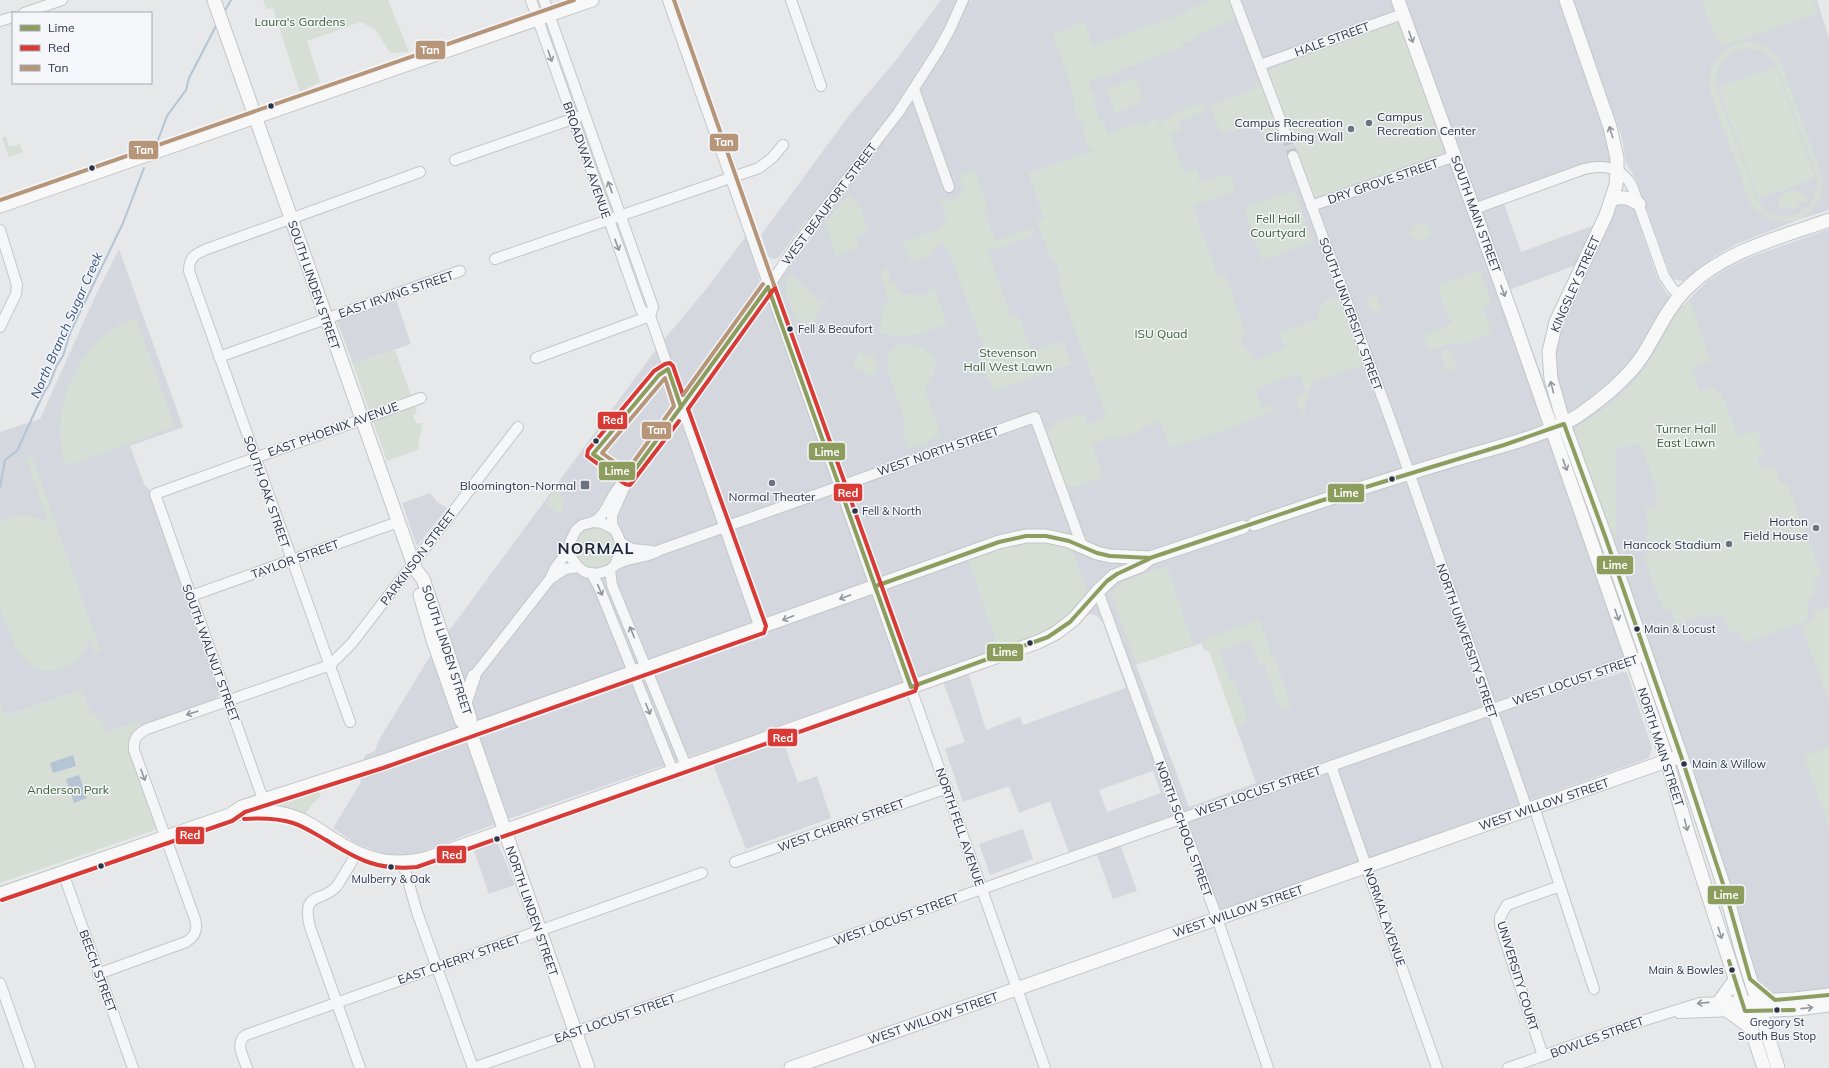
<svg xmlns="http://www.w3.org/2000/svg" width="1829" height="1068" font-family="Mulish,sans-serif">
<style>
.built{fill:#d4d7dd;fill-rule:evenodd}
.green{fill:#d6ded6;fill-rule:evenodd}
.water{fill:#b4c4d5}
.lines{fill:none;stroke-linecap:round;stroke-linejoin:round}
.stream{stroke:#b4c4d5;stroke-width:2}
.minor-tunnel{stroke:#c1c4c9;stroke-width:10;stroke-dasharray:10 5;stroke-linecap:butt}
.minor-casing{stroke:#c4c6c8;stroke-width:12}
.major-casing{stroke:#c2c5c8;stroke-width:15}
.minor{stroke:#f5f6f7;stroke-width:10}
.major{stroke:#f8f8f8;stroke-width:13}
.bus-1-casing{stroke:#f4f6f9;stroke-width:7}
.bus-2-casing{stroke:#f4f6f9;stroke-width:7}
.bus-3-casing{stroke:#f4f6f9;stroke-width:7}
.bus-1{stroke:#8c9d5e;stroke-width:4}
.bus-2{stroke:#d83b35;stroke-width:4}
.bus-3{stroke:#b69579;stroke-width:4}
.oneway{stroke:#92969e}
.oneway2{stroke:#90959e}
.bus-dot{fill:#2b3445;stroke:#f4f6f9;stroke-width:1.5}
.poi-dot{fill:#6c737f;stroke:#f4f6f9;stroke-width:1.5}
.labels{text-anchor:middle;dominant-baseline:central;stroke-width:3;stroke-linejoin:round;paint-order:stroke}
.bus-label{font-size:11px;fill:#2b3445;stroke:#f4f6f9;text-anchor:start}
.park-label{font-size:12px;fill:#3f6138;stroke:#f4f6f9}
.street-label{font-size:12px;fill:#2b3445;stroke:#f4f6f9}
.poi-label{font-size:12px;fill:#2b3445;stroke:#f4f6f9;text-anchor:end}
.water-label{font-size:13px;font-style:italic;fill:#34527a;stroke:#f4f6f9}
.district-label{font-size:16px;font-weight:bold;letter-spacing:1px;fill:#1d2536;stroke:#f4f6f9}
.line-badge{stroke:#f4f6f9;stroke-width:1.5}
.badge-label{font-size:11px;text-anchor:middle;font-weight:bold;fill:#fff}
</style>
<rect width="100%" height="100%" fill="#e6e8ea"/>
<g class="built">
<path d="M941,0h28l2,1 1,-1h587l46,131 7,25 -1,19 -11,-3 -12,2 -84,30 17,48 87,-32 10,-17 15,3 24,71 8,14 15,20 12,-15 16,-15 20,-13 23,-11 78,-28v759l-38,7 -18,-1 -16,-11 -110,-332 -81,37 29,-7 28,-9 4,1 25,75 -3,10 -426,152 -4,-2 -34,-96 -68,24 20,55 -24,8 -20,-55 -24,9 -19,-52 -31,12 -10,-27 -46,16 -18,-53 20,-7 -22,-61 -37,1 -392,135 -103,39 -27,-2 -29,-11 -22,-15 28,-46 -1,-7 5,-20 10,-4 4,-11 48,-79 230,-313 50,-60 39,-52 19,61 54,-69 -12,-9 -29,39 -6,1 -4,-3 -7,-21 90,-122 42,-49zM1576,265l-24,50 -8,37 1,32 -36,-94zM1091,614l6,2 6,7 23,65 -103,37 -3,-8 -34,13 -18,-58 93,-35 21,-19zM1202,643l2,6 6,4 46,130 -67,24 -53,-142zM1153,771l8,22 -54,19 -8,-22z"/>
<path d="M1573,0h244l12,38v172l-29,9 -63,25 -22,12 -32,25 -11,-2 -36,-99 -10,-17 -4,-25z"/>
<path d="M119,249l64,178 -53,19 15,40 4,3 71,203 -3,6 -13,6 -63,23 -2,-6 -33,12 -9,-14 -6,-4 -9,-25 -77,26 -5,-15v-269l40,-13 54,-120z"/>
<path d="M396,299l15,45 -58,20 -16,-43z"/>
<path d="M430,493l7,9 10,6 -30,38 -15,-43z"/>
<path d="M783,740l15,43 19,-7 14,42 -85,31 -33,-85z"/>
<path d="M1023,829l10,30 -43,16 -11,-31z"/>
<path d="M489,842l9,2 17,41 -26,9 -16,-46z"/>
</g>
<g class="green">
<path d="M263,0h125l21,52 -19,1 -14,-23 -15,-8 -54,19 13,41 -20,10 -27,-84 -7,1z"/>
<path d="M1211,0h19l7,19 -37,15 -8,7 -10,3 1,4 -45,15v2l-5,1 -1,-1 -13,4 1,3 -17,7 -2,-3 -12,5 4,13 2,-1 2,6 -4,2 7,19 2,-1 5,13 -1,2 30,-12 7,3 12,-6 3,2 5,11 -3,-10c7,-5 37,-21 44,-17 2,1 3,4 3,6l-28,10 2,9 -11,4 14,39 12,-4 4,10 -6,5 33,-10 3,1 5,16 -42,15 25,71 8,-2 20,60 -6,3 4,10h4l5,13 32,-13 -6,-15 38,-14 2,-3 -2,-4 8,-11 11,-4 4,2 23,62 -1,4 -48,17c-8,8 -7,24 -11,35l-7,-20 10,-4 -7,-20 -44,16 7,20 10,-4 2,7 -74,27 -25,8h-5l-10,-26 -19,7v3l-27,9 -1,-3 -21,7 9,28v6l-24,8 -11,1 -19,-57 7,-7 29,-10 4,11 20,-7 -39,-106 -10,-33 3,-1 -5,-15 -3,1 -17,-42 8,-3 -16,-45 65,-22 -6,-4 -4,-21 -7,-11 -5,-29 -18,-52 31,-13 9,25 94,-34 1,-3z"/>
<path d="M1702,0h112l4,13 -94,33 -9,-8z"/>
<path d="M1400,20l44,126 -3,8 -123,43 -6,-2 -22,-61 -26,9 -4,-17 -40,7 -9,-24 4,-6 40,-15 -1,-3 13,-14z"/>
<path d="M1747,42c14,2 25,6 33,18l42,116c2,15 -2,29 -15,38 -16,12 -43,9 -55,-9 -7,-10 -10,-25 -14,-37 -10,-26 -20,-52 -28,-78 -3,-26 11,-44 37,-48zM1746,48l18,4 12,12 40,110c7,27 -20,51 -46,39 -5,-3 -9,-8 -13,-13l-40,-109c-5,-22 7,-39 29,-43z"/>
<path d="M1776,67l39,111 -57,21 -40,-112z"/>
<path d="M1135,78l9,24 -29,11 -9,-24z"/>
<path d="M6,136l3,11 11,-3 3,8 -14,5 -7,-19z"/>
<path d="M975,170l13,38 -4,2 11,31 37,-13 2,6 -3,3 -43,14 23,65 7,-2 14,38 31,-11 8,24 -78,26 -3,-11h-3l-10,-29 7,-3 -36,-99 -2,1 -2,-5 -12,5 2,4 -23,8 -8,-20 39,-14 -1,-5 6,-3 -9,-24 7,4h10l9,-10 -5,-15z"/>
<path d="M1294,190l19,52 -51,19 -18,-54z"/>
<path d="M1791,190l12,3 6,7 -12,5 1,3 -6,2 -2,-3 -11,4v-12l5,-6z"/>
<path d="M850,195l8,7 11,30 -14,5 4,11 -23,8 -11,-33 17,-22z"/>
<path d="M1426,221l6,15 -12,5 -4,-3 -5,-1 -2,-5 4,-2 1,-5z"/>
<path d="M886,266l6,17 4,-1 4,12 24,1 10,-8 13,37 -25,10 -25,2 -17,-3 2,-25 7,-7 -9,-26z"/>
<path d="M1480,270l12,34 -9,3 9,26 -31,12 -2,-3 -31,8 -5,-15 26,-10 3,-3 -1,-3 -2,1 -12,-34z"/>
<path d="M789,275h3l27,26 2,-2h5l2,6 -4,-4 -12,25 3,3 -7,-2 1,-2 -14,-7 -10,-27z"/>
<path d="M1377,294l5,16 -7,2 -5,-2 -4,-13z"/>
<path d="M1689,299l22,62 -20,7 9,23 15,-4 2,6 4,-1 17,44 18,-5 2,3 3,-1v4l-3,6 8,11 -9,4 4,11 13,-4 7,19 6,-2 34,93 -7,3 3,9 -2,1 -2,8 -5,4 -1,21 -63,22 -6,-12 -3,1 -7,-2 -6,-17 -15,6 -2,-5 -28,11 -6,-16 -6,3 -11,-26 -10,-31 7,-2 -6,-18 4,-1 -3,-11 3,-1 -5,-13 14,-4 -4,-11 4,-2 -18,-49 -24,5v89l-6,2 -36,-101 2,-11c28,-17 57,-39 74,-67 11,-18 21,-37 32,-56l2,1z"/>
<path d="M136,318l39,109 -108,39c-5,-8 -5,-18 -6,-27 -5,-42 21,-93 58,-114 5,-3 12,-5 17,-7z"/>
<path d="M906,343c12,1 34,10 29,26 -2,7 -7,13 -10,20l15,44 -13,10 -18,6c-2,-6 -6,-14 -6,-20 0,-3 2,-6 1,-9 -2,-22 -38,-69 2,-77z"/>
<path d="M1450,349l7,19 -10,4 -7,-20z"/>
<path d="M395,350l22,62 -4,4 3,7h6c1,9 -5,16 -3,26l-32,12 -34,-97z"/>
<path d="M859,352l9,5 3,-5c6,7 10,17 2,24l-20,-9z"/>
<path d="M32,457l69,195 -5,2 -6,-15c-5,15 -15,27 -31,30 -31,8 -43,-17 -51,-41 -3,-7 -7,-15 -8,-23 0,-27 0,-56 0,-83 17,-10 31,-7 48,0l-22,-63z"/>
<path d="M558,486l6,16 -2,11h-4l-11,-8 2,-7z"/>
<circle cx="595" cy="548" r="22"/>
<path d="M1025,542l32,2 15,5 16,44 -29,33 -59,27 -32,-94 35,-12z"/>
<path d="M1167,566l26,79 -57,20 -25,-73 14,-11z"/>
<path d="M1829,607v95l-26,-71 4,-8 6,-3 1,-8z"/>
<path d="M1260,620l12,36 3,1 16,51 -10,4 -17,-49 -5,1 -8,-24 -32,10 11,32 5,-1 13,39 -2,3 -10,4 -26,-74 -4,-3 -3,-11z"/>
<path d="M82,690l9,24 4,-1 2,6 4,-1 5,15 33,-12 2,6 -6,6 23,96 -158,54v-182l6,15z"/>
<path d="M1829,747v80l-25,-71z"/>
<path d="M325,787v2l-6,3 2,4 -8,7 -9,13 -36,-12z"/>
</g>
<g class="water">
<path d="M73,755l3,11 -23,7 -3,-10z"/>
<path d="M79,775l8,23 -13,5 -8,-24z"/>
</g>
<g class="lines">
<g class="stream">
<path d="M224,12l7,-12"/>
<path d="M158,140l9,-24 19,-26 3,-12 28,-54"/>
<path d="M0,487l5,-27 12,-9 27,-59 5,-7 8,-20 6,-9 7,-23 53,-110 21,-55"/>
</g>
<path class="minor-tunnel" d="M1286,135l7,21"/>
<g class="minor-casing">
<g id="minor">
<path d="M531,0l110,310 9,6"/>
<path d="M544,0l109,307 -3,9 110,312"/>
<path d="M668,0l377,1068"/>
<path d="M791,0l30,86"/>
<path d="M1235,0l51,135"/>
<path d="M24,13l38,-13"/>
<path d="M0,21l13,-4"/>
<path d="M1260,65l143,-51"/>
<path d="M914,89l35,98"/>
<path d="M1293,156l99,268 135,385"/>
<path d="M455,160l123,-43"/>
<path d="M1311,206l144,-50"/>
<path d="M1474,209l110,-40c21,-5 37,-2 48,17l32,90 8,12 8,8"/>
<path d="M0,230l17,55 -1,9 -16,33"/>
<path d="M495,259l264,-91 13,-10 11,-13"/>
<path d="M219,357l241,-86"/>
<path d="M536,358l114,-42"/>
<path d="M593,522c16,-8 17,-30 32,-41"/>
<path d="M614,529l-12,-6 -9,-1 -11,3 -6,5 -6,12 -1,6 1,8 8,11 7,5 11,2 14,-4 5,-5 6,-14 -2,-13 -7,-14v-9l16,-36 129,-175 40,-60 101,-131 40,-62 12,-22 13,-29"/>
<path d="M620,542l12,7 20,2"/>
<path d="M615,565c14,-9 31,-6 45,-15l375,-133 47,129"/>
<path d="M610,570l2,15 74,181"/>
<path d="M591,573l7,12 75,186"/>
<path d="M551,577l4,-9 14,-18"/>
<path d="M1098,591l119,327 51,150"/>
<path d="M191,596l207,-74"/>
<path d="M474,676l76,-97 15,-10 13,-2"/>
<path d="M350,722l-161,-451c0,-14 6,-17 18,-22l213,-77"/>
<path d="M1331,766l106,302"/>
<path d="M265,805l-110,-311 266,-96"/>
<path d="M1534,807l60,182"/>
<path d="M357,853l-20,33c-16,18 -36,4 -27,41l50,141"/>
<path d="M735,862l212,-74"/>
<path d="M403,863l14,49 56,156"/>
<path d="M63,873l70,195"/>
<path d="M98,974l88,-32c10,-6 12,-13 9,-23l-61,-169c-1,-11 3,-16 13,-21l183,-64 22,-22 166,-216"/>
<path d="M0,983l30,85"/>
<path d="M1679,1013l56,-2"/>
<path d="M1543,1056l-43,-131v-8l7,-12 53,-19"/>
<path d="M247,1068c-3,-10 -13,-25 -1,-33l456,-162"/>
<path d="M473,1068l1165,-410"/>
<path d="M1508,1068l134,-47 58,-18 49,-2"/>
</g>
</g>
<g class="major-casing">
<g id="major">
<path d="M214,0l199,563 3,7 7,9 47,139v13"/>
<path d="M1398,0l114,315 152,435 24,83 76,235"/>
<path d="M1566,0l44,127 7,31v12l-1,15 -10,30 -50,107 -7,30 2,27 13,45 41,112 76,220 44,134 17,62 36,116"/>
<path d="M1612,199c12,-3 17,-1 27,5"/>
<path d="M0,206l592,-206"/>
<path d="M1254,524c66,-23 132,-44 199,-64 39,-12 92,-23 126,-45 23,-16 46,-34 62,-57 15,-23 25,-48 44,-68 38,-39 94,-52 144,-70"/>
<path d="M420,595l13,45 28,80 9,11 118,337"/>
<path d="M465,703l9,-27"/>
<path d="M236,814c19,-2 36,-4 55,2 14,4 27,13 40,22 32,21 59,30 97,20l610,-216 18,-9 18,-14 24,-28 16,-15 26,-10 10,-8"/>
<path d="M0,894l230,-79 12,-8 139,-45 618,-220 27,-6h20l23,5 28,12 13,3 40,2 93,-31"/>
<path d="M1756,1001l39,-2 34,-4"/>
<path d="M1719,1002l16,-22"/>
<path d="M1728,1011l22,16"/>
<path d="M1751,1011l46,-2 32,-4"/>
<path d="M791,1068l884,-310"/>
</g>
</g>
<use href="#minor" class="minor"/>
<use href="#major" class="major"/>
<g class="bus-1-casing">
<g id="bus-1">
<path d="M768,287l143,400 137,-50 22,-15 37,-41 10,-7 32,-15"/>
<path d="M668,369l13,38 -53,72 -35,-25 66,-79z"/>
<path d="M681,407l87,-120"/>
<path d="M876,586l123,-44 27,-6h20l23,5 28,12 13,3 40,2 170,-57 184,-56 60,-21 41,112 76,220 44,134 25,89 25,21 54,-5"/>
<path d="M1729,961l16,50 49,-1"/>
</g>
</g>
<g class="bus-2-casing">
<g id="bus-2">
<path d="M679,421l-49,64 -5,-1 -38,-28 1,-6 66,-79 11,-7 5,-1 3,3 10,29"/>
<path d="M244,819c17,-1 33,-1 49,4 12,4 22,11 33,17 32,20 53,31 91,27l498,-176 2,-6 -143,-400"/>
<path d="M2,900l230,-79 13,-9 138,-44 381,-135 2,-7 -78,-217 85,-119"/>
</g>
</g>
<g class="bus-3-casing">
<g id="bus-3">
<path d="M674,0l100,285"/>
<path d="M0,200l574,-200"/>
<path d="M665,378l9,28 -47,65 -25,-18z"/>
<path d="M683,395l80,-111"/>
</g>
</g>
<use href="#bus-1" class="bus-1"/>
<use href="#bus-2" class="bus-2"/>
<use href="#bus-3" class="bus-3"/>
</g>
<defs><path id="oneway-shaft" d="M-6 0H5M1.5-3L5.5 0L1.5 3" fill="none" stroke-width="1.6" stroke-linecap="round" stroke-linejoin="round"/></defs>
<g class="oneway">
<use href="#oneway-shaft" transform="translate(1411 37) rotate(70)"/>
<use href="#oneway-shaft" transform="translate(1611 132) rotate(-107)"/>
<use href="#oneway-shaft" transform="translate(1503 291) rotate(70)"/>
<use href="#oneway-shaft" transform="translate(1552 387) rotate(-104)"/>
<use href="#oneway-shaft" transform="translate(1565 465) rotate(70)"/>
<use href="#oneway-shaft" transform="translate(845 597) rotate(160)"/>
<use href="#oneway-shaft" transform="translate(1617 615) rotate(71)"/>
<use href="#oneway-shaft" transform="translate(788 618) rotate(158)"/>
<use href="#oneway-shaft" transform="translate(1686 825) rotate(76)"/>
<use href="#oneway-shaft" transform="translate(1720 933) rotate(72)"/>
<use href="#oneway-shaft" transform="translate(1807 1008) rotate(-6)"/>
</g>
<g class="oneway2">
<use href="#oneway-shaft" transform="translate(550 56) rotate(71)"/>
<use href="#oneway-shaft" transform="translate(610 187) rotate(-110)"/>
<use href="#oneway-shaft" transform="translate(617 245) rotate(70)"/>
<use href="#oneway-shaft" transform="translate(600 590) rotate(67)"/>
<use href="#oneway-shaft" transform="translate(632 632) rotate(-113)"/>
<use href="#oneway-shaft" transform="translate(648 709) rotate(68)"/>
<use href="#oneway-shaft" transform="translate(192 713) rotate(162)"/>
<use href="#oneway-shaft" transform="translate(143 775) rotate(70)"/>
<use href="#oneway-shaft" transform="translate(1703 1003) rotate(174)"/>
</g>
<g class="bus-dot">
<circle cx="271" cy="106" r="3.5"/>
<circle cx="92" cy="168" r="3.5"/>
<circle cx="790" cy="329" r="3.5"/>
<circle cx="596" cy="441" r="3.5"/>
<circle cx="1392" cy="479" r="3.5"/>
<circle cx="855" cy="511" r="3.5"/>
<circle cx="1637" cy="629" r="3.5"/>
<circle cx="1030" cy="643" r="3.5"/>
<circle cx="1684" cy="764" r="3.5"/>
<circle cx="497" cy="839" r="3.5"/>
<circle cx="101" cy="866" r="3.5"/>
<circle cx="391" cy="867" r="3.5"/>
<circle cx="1732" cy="970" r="3.5"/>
<circle cx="1777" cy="1010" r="3.5"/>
</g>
<g class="poi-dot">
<circle cx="1369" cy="123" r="4"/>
<circle cx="1351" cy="129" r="4"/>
<circle cx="772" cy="483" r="4"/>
<rect x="580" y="480" width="10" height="10" rx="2"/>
<circle cx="1816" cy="528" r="4"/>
<circle cx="1729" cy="544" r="4"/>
</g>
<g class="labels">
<g class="bus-label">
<text x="798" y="329">Fell &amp; Beaufort</text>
<text x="862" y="511">Fell &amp; North</text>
<text x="1644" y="629">Main &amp; Locust</text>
<text x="1692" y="764">Main &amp; Willow</text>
<text x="391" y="879" text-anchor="middle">Mulberry &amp; Oak</text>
<text x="1724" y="970" text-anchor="end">Main &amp; Bowles</text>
<text x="1777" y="1022" text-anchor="middle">Gregory St<tspan x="1777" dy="14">South Bus Stop</tspan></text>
</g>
<g class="park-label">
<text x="300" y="21">Laura's Gardens</text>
<text x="1278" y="218">Fell Hall<tspan x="1278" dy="14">Courtyard</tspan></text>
<text x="1161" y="333">ISU Quad</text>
<text x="1008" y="352">Stevenson<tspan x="1008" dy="14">Hall West Lawn</tspan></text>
<text x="1686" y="428">Turner Hall<tspan x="1686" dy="14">East Lawn</tspan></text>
<text x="68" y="789">Anderson Park</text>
</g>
<g class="street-label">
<text transform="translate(1332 39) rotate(-20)">HALE STREET</text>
<text transform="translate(587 160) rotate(71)">BROADWAY AVENUE</text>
<text transform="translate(1383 181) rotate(-19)">DRY GROVE STREET</text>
<text transform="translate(829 204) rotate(-53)">WEST BEAUFORT STREET</text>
<text transform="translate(1476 214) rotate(70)">SOUTH MAIN STREET</text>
<text transform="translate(1575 284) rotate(-66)">KINGSLEY STREET</text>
<text transform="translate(314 285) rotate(71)">SOUTH LINDEN STREET</text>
<text transform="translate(396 294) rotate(-19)">EAST IRVING STREET</text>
<text transform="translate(1351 314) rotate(70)">SOUTH UNIVERSITY STREET</text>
<text transform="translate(333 429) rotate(-20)">EAST PHOENIX AVENUE</text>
<text transform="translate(938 451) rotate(-19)">WEST NORTH STREET</text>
<text transform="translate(267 492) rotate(71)">SOUTH OAK STREET</text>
<text transform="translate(418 557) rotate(-53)">PARKINSON STREET</text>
<text transform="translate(295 559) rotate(-20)">TAYLOR STREET</text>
<text transform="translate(1467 641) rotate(71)">NORTH UNIVERSITY STREET</text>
<text transform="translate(447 650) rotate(72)">SOUTH LINDEN STREET</text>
<text transform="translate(211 653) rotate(70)">SOUTH WALNUT STREET</text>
<text transform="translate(1575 680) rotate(-19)">WEST LOCUST STREET</text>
<text transform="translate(1661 747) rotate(72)">NORTH MAIN STREET</text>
<text transform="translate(1258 791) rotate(-19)">WEST LOCUST STREET</text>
<text transform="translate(1544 804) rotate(-19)">WEST WILLOW STREET</text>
<text transform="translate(841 825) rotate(-20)">WEST CHERRY STREET</text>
<text transform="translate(960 827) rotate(71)">NORTH FELL AVENUE</text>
<text transform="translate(1184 829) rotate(70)">NORTH SCHOOL STREET</text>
<text transform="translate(532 911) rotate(71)">NORTH LINDEN STREET</text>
<text transform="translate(1238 911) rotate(-19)">WEST WILLOW STREET</text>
<text transform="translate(1385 917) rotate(71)">NORMAL AVENUE</text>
<text transform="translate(896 919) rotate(-20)">WEST LOCUST STREET</text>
<text transform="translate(459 959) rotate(-19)">EAST CHERRY STREET</text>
<text transform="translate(98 971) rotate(70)">BEECH STREET</text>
<text transform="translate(1518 976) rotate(73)">UNIVERSITY COURT</text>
<text transform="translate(615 1018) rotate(-19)">EAST LOCUST STREET</text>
<text transform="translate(933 1018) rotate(-19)">WEST WILLOW STREET</text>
<text transform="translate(1597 1037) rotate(-20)">BOWLES STREET</text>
</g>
<g class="poi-label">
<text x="1377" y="116" text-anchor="start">Campus<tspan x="1377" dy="14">Recreation Center</tspan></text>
<text x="1343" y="122">Campus Recreation<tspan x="1343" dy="14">Climbing Wall</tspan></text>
<text x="576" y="485">Bloomington-Normal</text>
<text x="772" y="496" text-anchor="middle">Normal Theater</text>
<text x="1808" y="521">Horton<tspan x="1808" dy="14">Field House</tspan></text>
<text x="1721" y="544">Hancock Stadium</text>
</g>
<g class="water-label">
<text transform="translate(66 325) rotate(-66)">North Branch Sugar Creek</text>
</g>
<g class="district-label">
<text x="596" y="548">NORMAL</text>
</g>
</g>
<g class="line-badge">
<rect x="415" y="40" width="31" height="20" rx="4" fill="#b69579"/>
<rect x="709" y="133" width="30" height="19" rx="4" fill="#b69579"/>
<rect x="128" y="140" width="31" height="20" rx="4" fill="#b69579"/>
<rect x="597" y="411" width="31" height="19" rx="4" fill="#d83b35"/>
<rect x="641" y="421" width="31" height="19" rx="4" fill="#b69579"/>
<rect x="808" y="442" width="38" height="19" rx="4" fill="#8c9d5e"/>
<rect x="598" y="461" width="38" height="20" rx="4" fill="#8c9d5e"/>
<rect x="833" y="483" width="30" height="19" rx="4" fill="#d83b35"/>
<rect x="1327" y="483" width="38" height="20" rx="4" fill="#8c9d5e"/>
<rect x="1596" y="555" width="38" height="20" rx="4" fill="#8c9d5e"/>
<rect x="986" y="643" width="38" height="19" rx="4" fill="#8c9d5e"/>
<rect x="767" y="728" width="31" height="19" rx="4" fill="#d83b35"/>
<rect x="175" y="826" width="30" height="19" rx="4" fill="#d83b35"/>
<rect x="436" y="845" width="31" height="19" rx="4" fill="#d83b35"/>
<rect x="1707" y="885" width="38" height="20" rx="4" fill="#8c9d5e"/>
</g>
<g class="badge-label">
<text x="430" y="54">Tan</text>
<text x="724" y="146">Tan</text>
<text x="144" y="154">Tan</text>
<text x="613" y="424">Red</text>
<text x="657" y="434">Tan</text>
<text x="827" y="456">Lime</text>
<text x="617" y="475">Lime</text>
<text x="848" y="497">Red</text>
<text x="1346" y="497">Lime</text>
<text x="1615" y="569">Lime</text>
<text x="1005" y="656">Lime</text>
<text x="783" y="742">Red</text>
<text x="190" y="839">Red</text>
<text x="452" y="859">Red</text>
<text x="1726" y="899">Lime</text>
</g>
<rect x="12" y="12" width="140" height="72" fill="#f4f6f9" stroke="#a4a8b1"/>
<rect x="20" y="25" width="20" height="6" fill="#8c9d5e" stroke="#a4a8b1"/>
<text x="48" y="32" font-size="12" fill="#2b3445">Lime</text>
<rect x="20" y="45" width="20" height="6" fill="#d83b35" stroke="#a4a8b1"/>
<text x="48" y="52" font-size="12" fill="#2b3445">Red</text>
<rect x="20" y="65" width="20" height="6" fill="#b69579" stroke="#a4a8b1"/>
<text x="48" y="72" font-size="12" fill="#2b3445">Tan</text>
</svg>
